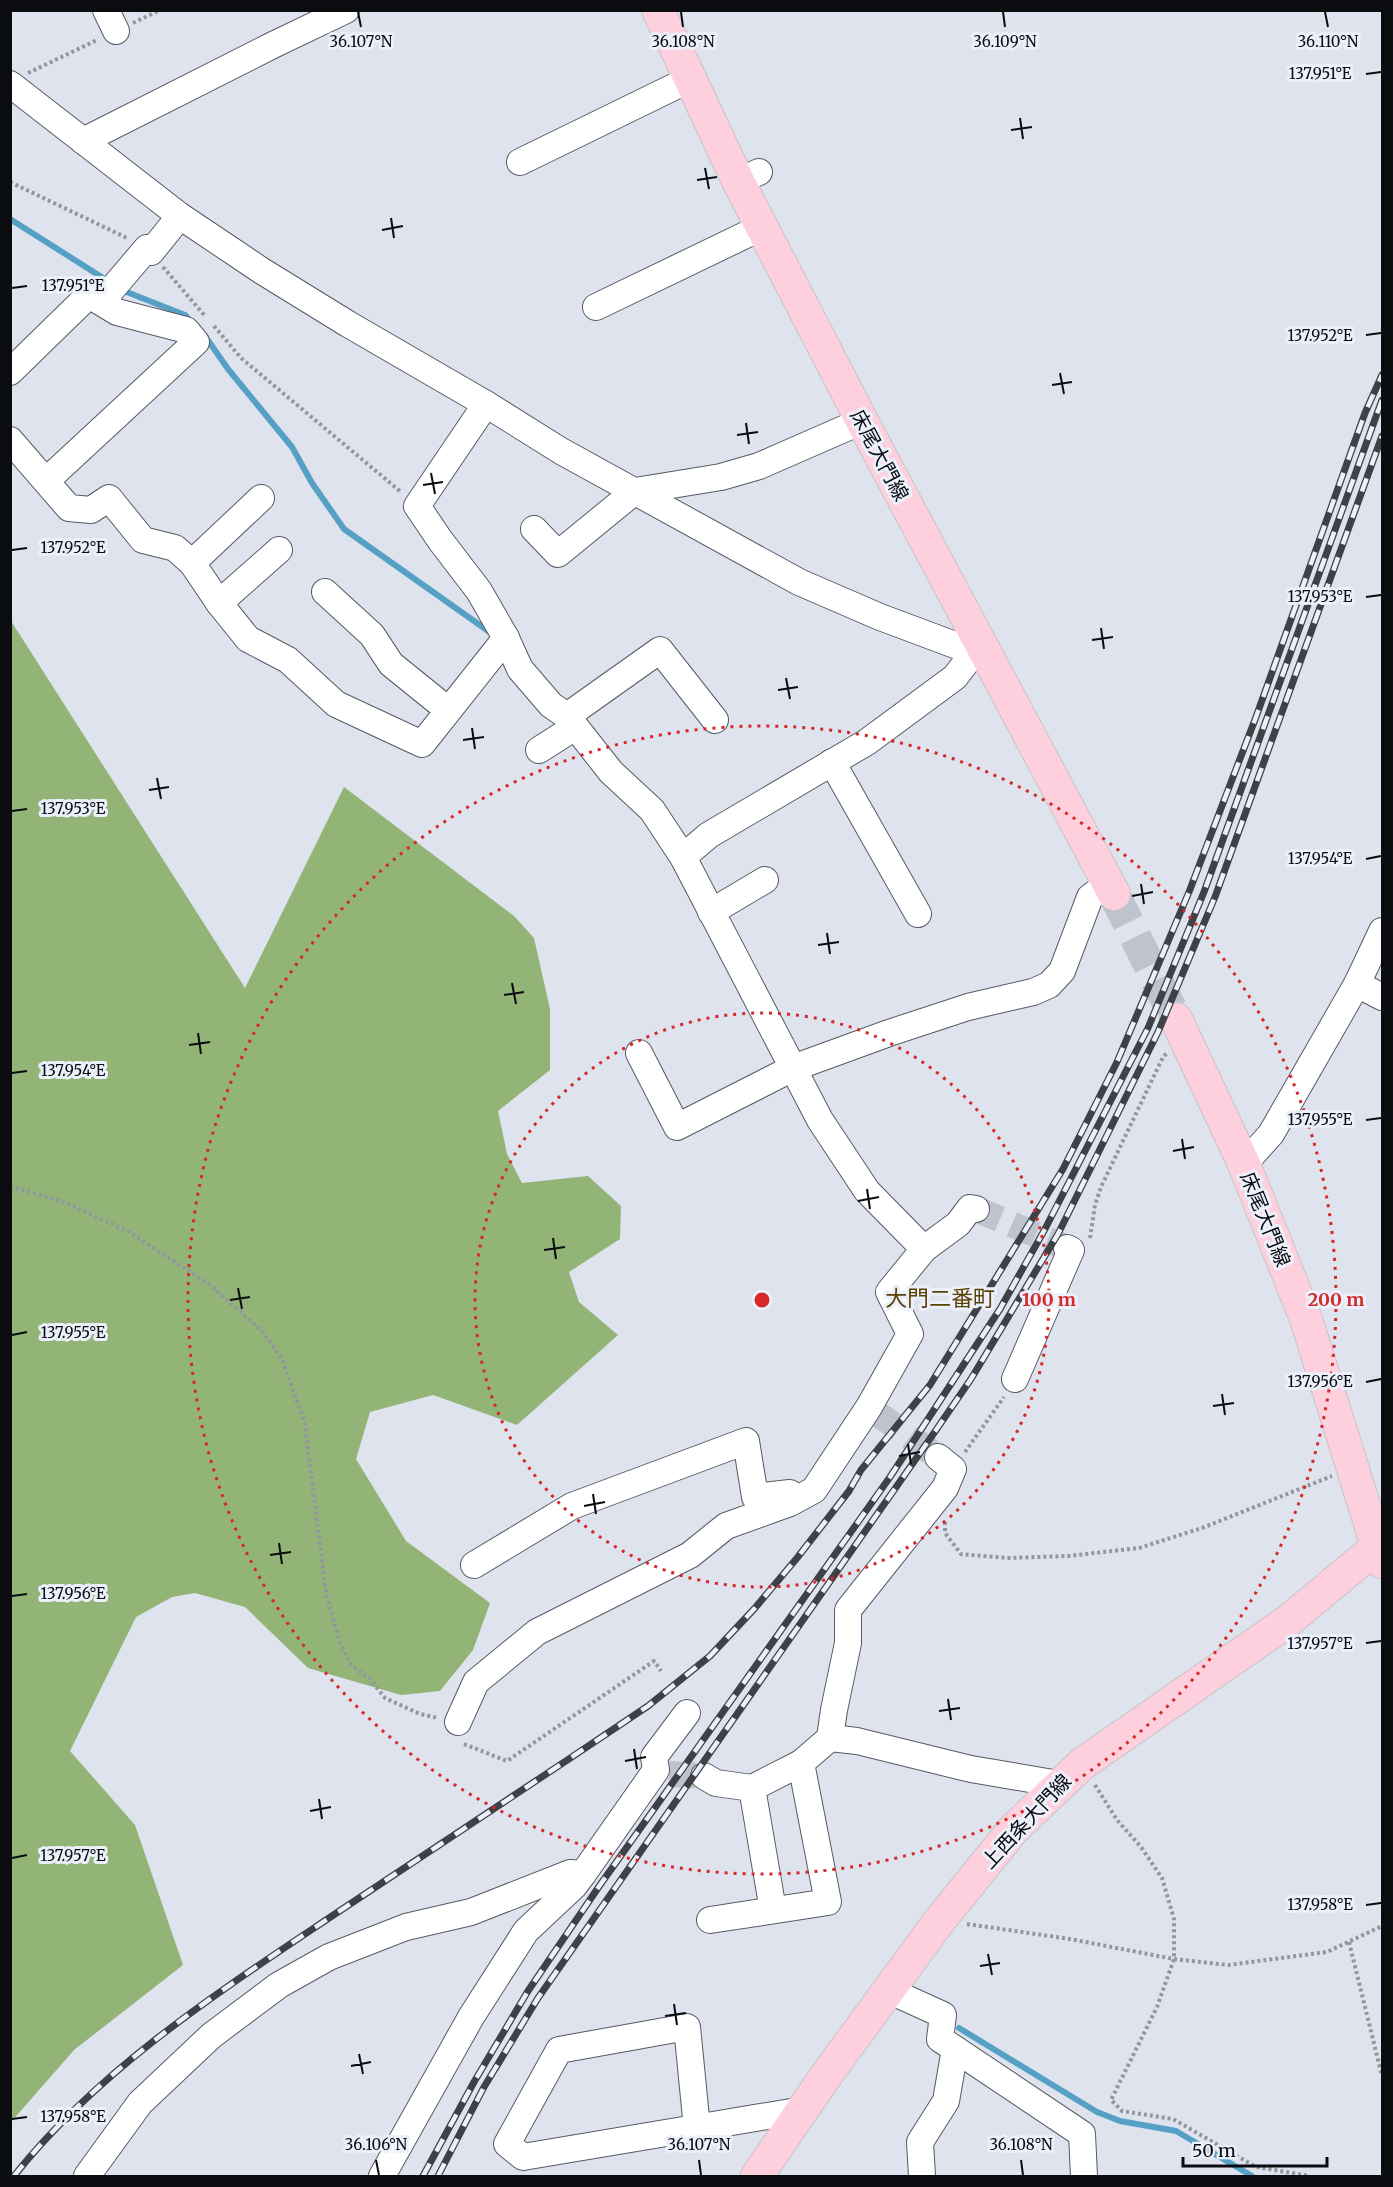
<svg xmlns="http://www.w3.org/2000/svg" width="1393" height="2187" font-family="Merriweather,'Noto Sans JP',serif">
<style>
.forest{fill:#92b477}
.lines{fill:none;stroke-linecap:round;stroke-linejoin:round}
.stream{stroke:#55a0c4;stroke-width:6}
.minor-tunnel{stroke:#bfc3cd;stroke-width:26;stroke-dasharray:26 13;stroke-linecap:butt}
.major-tunnel{stroke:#bfc3cd;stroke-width:32;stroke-dasharray:32 16;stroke-linecap:butt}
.minor-casing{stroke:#575a64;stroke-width:28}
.major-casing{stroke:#c4c5c5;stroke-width:34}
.path{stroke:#92969e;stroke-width:4;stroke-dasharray:3 3;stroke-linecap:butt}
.minor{stroke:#fff;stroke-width:26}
.major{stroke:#fed0dd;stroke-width:32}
.rail-casing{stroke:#3e4146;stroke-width:7}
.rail{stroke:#ecf0fb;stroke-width:4.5;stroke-dasharray:14;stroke-linecap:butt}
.ticks{fill:none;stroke:#0a0c0f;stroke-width:2}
.ring{fill:none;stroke:#d62828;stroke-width:3;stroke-dasharray:3 6}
.labels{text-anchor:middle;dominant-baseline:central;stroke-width:6;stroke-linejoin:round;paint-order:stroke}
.street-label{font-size:20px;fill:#0a0c0f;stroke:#ecf0fb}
.quarter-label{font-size:22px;fill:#5a4202;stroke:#ecf0fb}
.ticks-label{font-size:15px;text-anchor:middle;fill:#0a0c0f;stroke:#ecf0fb;stroke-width:6;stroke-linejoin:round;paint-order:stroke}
.centre{fill:#d62828;stroke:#ecf0fb;stroke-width:3}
.ring-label{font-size:18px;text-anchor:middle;font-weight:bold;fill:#d62828;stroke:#ecf0fb;stroke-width:6;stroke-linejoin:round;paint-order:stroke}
</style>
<rect width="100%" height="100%" fill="#dfe3ee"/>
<path class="forest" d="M11,621l234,367 99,-201 170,129 20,22 16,71v61l-52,41 9,43 15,29 66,-7 33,30 -1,33 -51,33 10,30 39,33 -101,90 -84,-30 -63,17 -14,47 50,82 84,62 -17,47 -33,41 -39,4 -93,-27 -63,-61 -50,-14 -23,4 -36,20 -66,134 65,74 48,140 -109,85 -63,72z"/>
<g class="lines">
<g class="stream">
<path d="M10,219l101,64"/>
<path d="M119,289l66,26 6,7"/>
<path d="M205,336l23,33 64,78 20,36 32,46 147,104"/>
<path d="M959,2028l138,84 23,9 56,10 76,45"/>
</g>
<g class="minor-tunnel">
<path d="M976,1209l91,39"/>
<path d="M878,1414l60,43"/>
<path d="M669,1774l35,2"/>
</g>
<path class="major-tunnel" d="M1114,894l62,125"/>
<g class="minor-casing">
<g id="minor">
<path d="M106,10l10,21"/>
<path d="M10,84l170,132 82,55 86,53 138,80 75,47 238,131 81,35 83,31 18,-5"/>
<path d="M83,141l190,-96 73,-35"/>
<path d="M520,162l170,-83"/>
<path d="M738,181l21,-9"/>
<path d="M151,252l29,-36"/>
<path d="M101,302l46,-54"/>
<path d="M596,307l166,-80"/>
<path d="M10,372l79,-77 28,17 69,18 10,12 -149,138"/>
<path d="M486,404l-69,102 23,34 39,51 27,47 14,31 31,36 16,11 44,56 41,38 31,47 137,263 47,71 57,58"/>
<path d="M10,440l59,68 22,2 18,-12 34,42 32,8 17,15 27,40 29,36 40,21 48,44 86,40 84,-106"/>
<path d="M534,529l24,25 77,-63 86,-14 38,-11 103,-45"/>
<path d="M192,563l69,-65"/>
<path d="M325,592l47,43 19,29 57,46"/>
<path d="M219,603l60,-53"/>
<path d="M567,716l93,-66 55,70"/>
<path d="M539,750l36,-23"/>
<path d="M832,762l86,152"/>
<path d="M683,857l26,-22 158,-93 88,-65 26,-34"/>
<path d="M711,912l54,-32"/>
<path d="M1357,984l25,13"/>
<path d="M639,1053l38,74 116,-59 96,-35 79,-26 65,-15 16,-7 13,-14 28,-74 18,-13"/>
<path d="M1244,1164l27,-30 86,-150 25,-53"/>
<path d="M1015,1379l56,-129 -4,-2"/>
<path d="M474,1565l98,-59 174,-65 9,56 35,-4"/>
<path d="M458,1722l18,-40 61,-50 153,-77 36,-29 64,-23 24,-13 55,-83 41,-73 -21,-42 35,-43 34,-25 12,-16 6,1"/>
<path d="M830,1738l27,3 114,28 88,15"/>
<path d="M704,1776l12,7 36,5 49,-25 29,-25 4,-28 14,-67v-33l97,-122 8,-19 -15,-12"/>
<path d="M752,1788l21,122"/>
<path d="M710,1920l118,-18 -27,-139"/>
<path d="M888,1990l55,25 -3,24 142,95 2,42"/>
<path d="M697,2128l-10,-101 -128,23 -52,94 16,13 280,-47"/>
<path d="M87,2176l53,-73 71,-67 68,-51 50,-28 77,-30 65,-15 99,-39 13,1"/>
<path d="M382,2176l89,-159 55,-86 48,-45 9,-12 73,-104 -2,-13 33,-44"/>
<path d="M922,2176l-2,-34 26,-41 9,-52"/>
</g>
</g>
<g class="major-casing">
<g id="major">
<path d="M658,10l80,171 124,240 252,473"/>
<path d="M1176,1019l68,145 62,155 76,243"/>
<path d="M757,2176l68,-99 115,-157 73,-90 69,-66 206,-143 89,-74"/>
</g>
</g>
<g class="path">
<path d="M133,23l27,-13"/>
<path d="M28,73l69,-33"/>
<path d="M10,182l117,56"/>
<path d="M163,267l42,49"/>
<path d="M214,326l27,32 160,134"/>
<path d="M10,1186l57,17 62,29 81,53 52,46 20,28 23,65 21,169 14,50 12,23 18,13 15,19 35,16 18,4"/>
<path d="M1090,1238l5,-33 6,-18 62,-130 4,-4"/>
<path d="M965,1452l39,-55"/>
<path d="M945,1522v11l16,21 46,4 61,-2 71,-8 63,-20 130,-52"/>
<path d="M464,1744l43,17 147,-100 7,10"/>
<path d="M1095,1785l22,35 24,27 21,31 12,41v40l-17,48 -46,93 11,11 51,8 83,48 54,9"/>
<path d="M967,1924l103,15 104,20 54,6 99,-13 55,-26"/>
<path d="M1349,1942l33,134"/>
</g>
<use href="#minor" class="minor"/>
<use href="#major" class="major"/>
<g class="rail-casing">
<g id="rail">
<path d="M14,2176c87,-109 206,-185 321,-262 104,-69 209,-138 313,-208l62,-50 45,-48 42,-50 52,-67 12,-21 69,-85 133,-216 54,-107 72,-170 67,-175 109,-304 17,-38"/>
<path d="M423,2176l51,-94 54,-91 72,-106 290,-408 110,-168 45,-80 103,-201 56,-136 178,-492"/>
<path d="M438,2176l46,-89 54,-89 396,-565 37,-54 87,-145 100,-202 57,-135 167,-461"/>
</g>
</g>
<use href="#rail" class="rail"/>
</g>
<path class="ticks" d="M358,12l3,15M681,12l2,15M1003,12l2,15M1325,12l3,15M1366,74l15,-2M1020,118l3,21M1011,130l21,-3M705,168l4,21M697,180l20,-3M391,218l3,20M382,230l21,-4M12,288l15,-2M1366,335l15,-2M1060,373l4,21M1052,385l20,-3M746,423l3,21M737,435l21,-3M431,473l4,21M423,485l20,-3M12,550l15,-2M1366,597l15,-2M1101,628l3,21M1092,640l21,-3M786,678l4,21M778,690l20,-3M472,728l3,21M463,740l21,-3M157,778l4,21M149,790l20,-3M12,811l15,-2M1366,859l15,-3M1141,884l3,20M1132,896l21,-4M827,933l3,21M818,945l21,-3M512,983l4,21M504,995l20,-3M198,1033l3,21M189,1045l21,-3M12,1073l15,-2M1366,1120l15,-2M1182,1139l3,20M1173,1151l21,-4M867,1189l3,20M858,1201l21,-4M553,1238l3,21M544,1250l21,-3M238,1288l4,21M230,1300l20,-3M12,1335l15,-3M1366,1382l15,-3M1222,1394l3,21M1213,1406l21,-3M908,1444l3,20M899,1456l21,-4M593,1494l3,20M584,1506l21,-4M279,1543l3,21M270,1555l21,-3M12,1596l15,-2M1366,1643l15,-2M948,1699l3,21M939,1711l21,-3M634,1749l3,20M625,1761l21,-4M319,1799l3,20M310,1811l21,-4M12,1858l15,-3M1366,1905l15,-2M988,1954l4,21M980,1966l20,-3M674,2004l3,21M665,2016l21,-3M359,2054l4,20M351,2066l20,-4M12,2119l15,-2M376,2160l3,15M699,2160l2,15M1021,2160l2,15"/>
<g class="ring">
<circle cx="762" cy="1300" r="287"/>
<circle cx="762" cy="1300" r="574"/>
</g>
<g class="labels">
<g class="street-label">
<text transform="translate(880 455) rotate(62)">床尾大門線</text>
<text transform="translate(1266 1219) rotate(68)">床尾大門線</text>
<text transform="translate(1026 1821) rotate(-47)">上西条大門線</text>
</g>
<g class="quarter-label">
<text x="940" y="1298">大門二番町</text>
</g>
</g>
<g class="ticks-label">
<text x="361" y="47">36.107°N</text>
<text x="683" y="47">36.108°N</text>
<text x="1005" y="47">36.109°N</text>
<text x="1328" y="47">36.110°N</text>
<text x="1320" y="79">137.951°E</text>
<text x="73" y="291">137.951°E</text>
<text x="1320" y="341">137.952°E</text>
<text x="73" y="553">137.952°E</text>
<text x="1320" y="602">137.953°E</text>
<text x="73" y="814">137.953°E</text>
<text x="1320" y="864">137.954°E</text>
<text x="73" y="1076">137.954°E</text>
<text x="1320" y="1125">137.955°E</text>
<text x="73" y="1338">137.955°E</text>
<text x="1320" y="1387">137.956°E</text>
<text x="73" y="1599">137.956°E</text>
<text x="1320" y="1649">137.957°E</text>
<text x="73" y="1861">137.957°E</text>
<text x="1320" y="1910">137.958°E</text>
<text x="73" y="2122">137.958°E</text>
<text x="376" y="2150">36.106°N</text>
<text x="699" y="2150">36.107°N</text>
<text x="1021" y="2150">36.108°N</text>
</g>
<circle cx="762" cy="1300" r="9" class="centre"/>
<g class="ring-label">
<text x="1049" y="1306">100 m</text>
<text x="1336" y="1306">200 m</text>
</g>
<rect width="1393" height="2187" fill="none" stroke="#0a0c0f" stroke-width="24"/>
<path d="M1183 2157v9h144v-9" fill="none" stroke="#0a0c0f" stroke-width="3"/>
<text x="1192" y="2157" font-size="18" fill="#0a0c0f" stroke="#ecf0fb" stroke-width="4.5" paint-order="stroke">50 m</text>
</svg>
